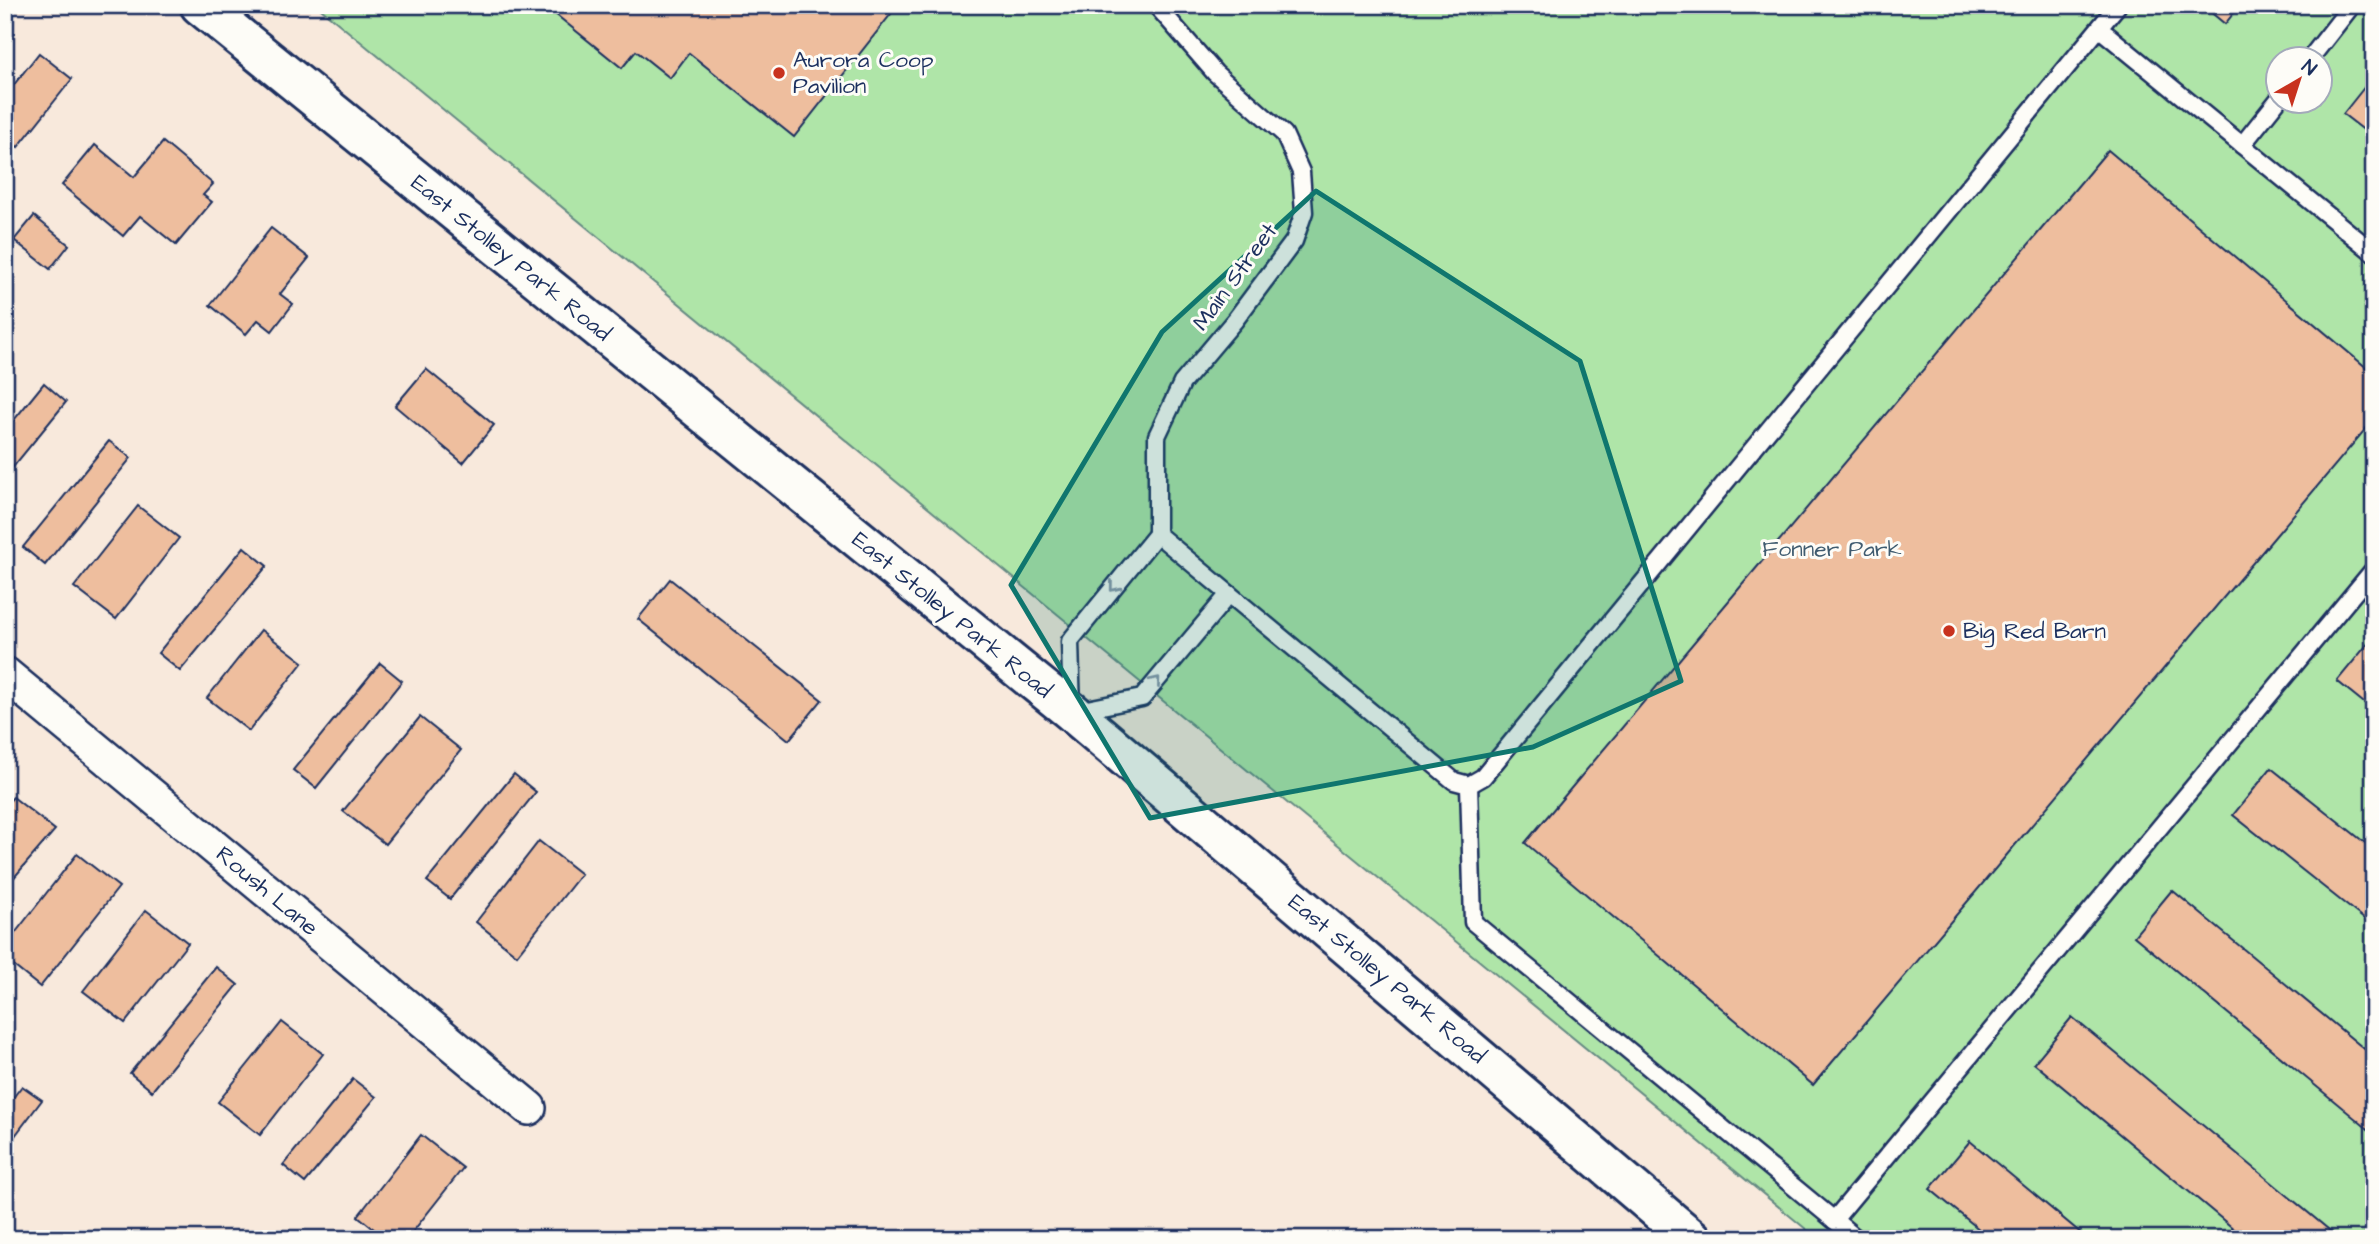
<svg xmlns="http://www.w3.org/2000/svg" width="2379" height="1244" font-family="'Architects Daughter',sans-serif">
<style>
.park{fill:#afe5a8;stroke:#658a83;stroke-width:2;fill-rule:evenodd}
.building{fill:#eebe9e;stroke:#1b2f5e;stroke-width:2}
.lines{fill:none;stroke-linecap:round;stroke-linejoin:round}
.lane-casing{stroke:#1b2f5e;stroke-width:21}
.street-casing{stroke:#1b2f5e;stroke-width:38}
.secondary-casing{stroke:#1b2f5e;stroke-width:44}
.lane{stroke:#fdfcf7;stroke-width:16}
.street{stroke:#fdfcf7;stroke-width:33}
.secondary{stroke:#fdfcf7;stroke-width:38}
.oneway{stroke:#8c96aa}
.marked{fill:#0f766e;fill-opacity:0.2;stroke:#0f766e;stroke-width:5;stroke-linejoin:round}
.poi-dot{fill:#c8321e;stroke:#fdfcf7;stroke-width:2.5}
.labels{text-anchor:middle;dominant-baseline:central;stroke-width:6;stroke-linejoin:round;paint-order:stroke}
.poi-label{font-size:23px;fill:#1b2f5e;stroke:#fdfcf7;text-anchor:start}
.street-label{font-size:23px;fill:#1b2f5e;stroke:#fdfcf7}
.park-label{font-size:23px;fill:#405c70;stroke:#fdfcf7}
</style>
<rect width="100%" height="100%" fill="#f8e9dc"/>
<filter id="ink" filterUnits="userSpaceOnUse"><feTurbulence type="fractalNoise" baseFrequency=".0143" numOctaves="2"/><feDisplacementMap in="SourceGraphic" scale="14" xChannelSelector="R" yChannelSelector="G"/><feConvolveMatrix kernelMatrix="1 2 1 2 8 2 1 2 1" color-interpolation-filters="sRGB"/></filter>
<g filter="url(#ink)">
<path class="park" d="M316,5h2058v1234h-556zM2278,60h42v42h-42z"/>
<g class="building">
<path d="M544,5h354l-104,132 -105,-84 -19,25 -34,-27 -14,17z"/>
<path d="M2202,5h38l-15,19z"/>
<path d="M39,53l33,26 -54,68 -13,-10v-41z"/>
<path d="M2374,75v63l-31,-24z"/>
<path d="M163,142l50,42 -10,11 9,7 -36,43 -36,-29 -17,20 -61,-51 33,-40 39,32z"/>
<path d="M2108,150l266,224v45l-561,666 -288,-242z"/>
<path d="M34,216l35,29 -19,24 -36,-29z"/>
<path d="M271,228l38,30 -29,36 13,10 -21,27 -14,-11 -12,14 -36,-29z"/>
<path d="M426,369l68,56 -31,38 -68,-57z"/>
<path d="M44,383l22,19 -61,75v-46z"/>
<path d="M109,441l22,17 -86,107 -22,-18z"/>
<path d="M138,506l41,32 -63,81 -42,-32z"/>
<path d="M244,547l23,19 -87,105 -22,-18z"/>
<path d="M670,579l152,121 -33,40 -151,-121z"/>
<path d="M261,630l42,32 -54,69 -42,-33z"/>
<path d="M2370,641l4,3v67l-37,-30z"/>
<path d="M380,663l22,18 -86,107 -23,-18z"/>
<path d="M420,717l41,33 -76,94 -42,-33z"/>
<path d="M2271,768l103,82v77l-141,-112z"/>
<path d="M514,774l22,18 -86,107 -23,-18z"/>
<path d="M13,797l42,33 -50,58v-82z"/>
<path d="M539,841l42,33 -64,81 -41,-33z"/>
<path d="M77,854l42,33 -79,100 -35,-28v-13z"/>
<path d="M2172,890l202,167v77l-240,-198z"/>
<path d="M146,910l42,33 -63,80 -42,-32z"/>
<path d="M216,967l22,18 -86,106 -22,-18z"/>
<path d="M2072,1017l268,222h-94l-212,-176z"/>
<path d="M282,1022l41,32 -63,81 -42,-33z"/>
<path d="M353,1079l23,18 -71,86 -22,-18z"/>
<path d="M22,1086l20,14 -37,49v-41z"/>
<path d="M421,1135l42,33 -56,71h-21l-28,-23z"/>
<path d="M1970,1141l118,98h-97l-61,-50z"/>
</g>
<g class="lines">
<g class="lane-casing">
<g id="lane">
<path d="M1156,5l59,68 69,61 17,38 3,40 -10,29 -59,79 -53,63 -25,53v98"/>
<path d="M2100,29l274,224"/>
<path d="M2309,60l43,-55"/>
<path d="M2242,145l36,-45"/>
<path d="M1157,534l297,247 15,4 14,-8 635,-772"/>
<path d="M1157,534l-87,107 2,71 70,-14 87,-104"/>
<path d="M1469,785l4,137 384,317"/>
<path d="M1834,1220l540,-651"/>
</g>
</g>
<g class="street-casing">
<path id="street" d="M5,674l524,434"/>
</g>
<g class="secondary-casing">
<path id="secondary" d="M200,5l872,707 620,527"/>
</g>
<use href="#lane" class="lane"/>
<use href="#street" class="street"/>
<use href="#secondary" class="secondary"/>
</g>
<defs><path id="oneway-chevron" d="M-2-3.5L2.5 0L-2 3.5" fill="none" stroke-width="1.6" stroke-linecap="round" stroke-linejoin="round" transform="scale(1.75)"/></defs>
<g class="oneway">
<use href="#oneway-chevron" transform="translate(1114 587) rotate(129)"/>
<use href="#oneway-chevron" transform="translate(1156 681) rotate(-50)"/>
</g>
</g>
<path class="marked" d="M1316,191l264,170 101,320 -148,66 -383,71 -139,-233 151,-253z"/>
<g class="poi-dot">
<circle cx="779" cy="73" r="7"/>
<circle cx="1949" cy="631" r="7"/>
</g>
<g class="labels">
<g class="poi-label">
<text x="793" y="60">Aurora Coop<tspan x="793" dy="26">Pavilion</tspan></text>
<text x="1963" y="631">Big Red Barn</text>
</g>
<g class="street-label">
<text transform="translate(511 258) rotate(39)">East Stolley Park Road</text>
<text transform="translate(1235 277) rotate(-54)">Main Street</text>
<text transform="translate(952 615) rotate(39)">East Stolley Park Road</text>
<text transform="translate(267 891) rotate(40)">Roush Lane</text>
<text transform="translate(1387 979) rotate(40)">East Stolley Park Road</text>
</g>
<g class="park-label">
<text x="1832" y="549">Fonner Park</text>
</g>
</g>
<rect width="2379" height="1244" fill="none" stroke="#fdfcf7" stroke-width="28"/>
<rect x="14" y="14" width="2351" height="1216" fill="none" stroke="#1b2f5e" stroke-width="2.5" filter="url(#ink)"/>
<g transform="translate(2299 80) rotate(39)"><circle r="33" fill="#fdfcf7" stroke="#a3aaba" stroke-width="2"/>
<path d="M0-5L12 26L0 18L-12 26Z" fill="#c8321e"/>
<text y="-10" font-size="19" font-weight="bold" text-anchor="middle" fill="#1b2f5e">N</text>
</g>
</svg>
